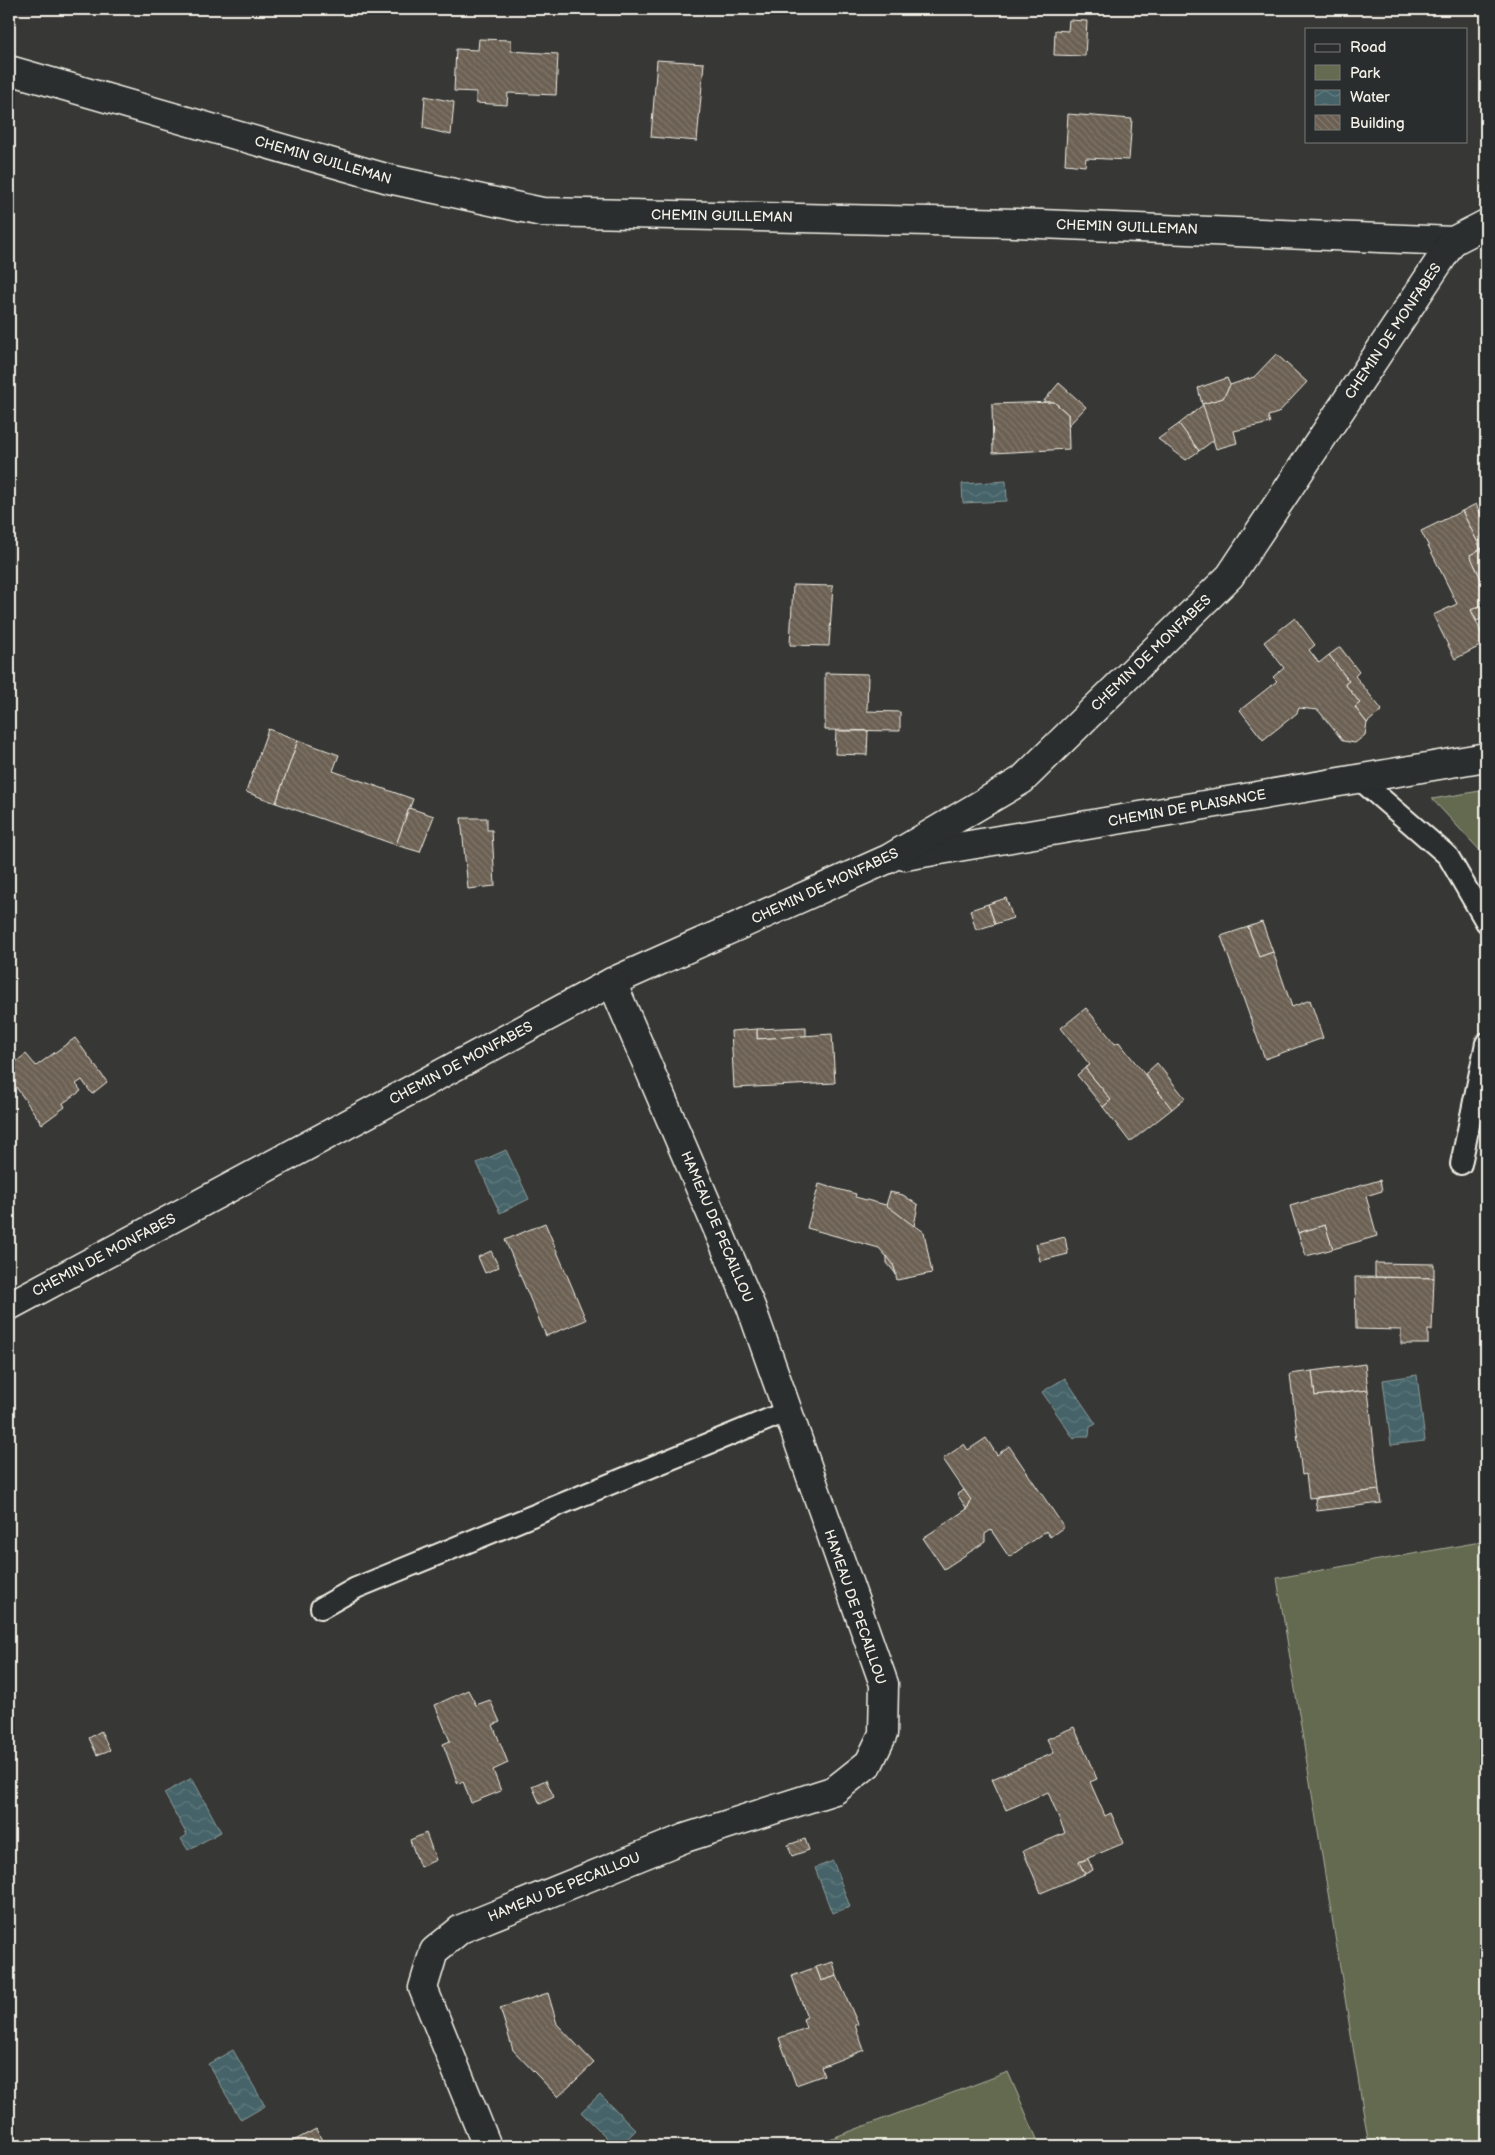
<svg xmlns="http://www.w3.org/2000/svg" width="1495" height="2155" font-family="'Balsamiq Sans',sans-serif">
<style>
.green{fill:#646b50;stroke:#acae9c}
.water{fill:url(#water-waves);stroke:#8b9c9b}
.building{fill:url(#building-back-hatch);stroke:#f4f1e8}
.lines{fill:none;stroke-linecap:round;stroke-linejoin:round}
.lane-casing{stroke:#f4f1e8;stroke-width:24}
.street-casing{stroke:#f4f1e8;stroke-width:31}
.lane{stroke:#2a2d2e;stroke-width:20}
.street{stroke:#2a2d2e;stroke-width:28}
.labels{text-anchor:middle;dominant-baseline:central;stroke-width:4;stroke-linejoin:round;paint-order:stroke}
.street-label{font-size:14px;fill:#f4f1e8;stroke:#2a2d2e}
</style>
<defs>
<pattern id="water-waves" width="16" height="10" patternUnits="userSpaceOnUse" patternTransform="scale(1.25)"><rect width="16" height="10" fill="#456368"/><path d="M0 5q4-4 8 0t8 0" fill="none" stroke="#607a7e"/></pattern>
<pattern id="building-back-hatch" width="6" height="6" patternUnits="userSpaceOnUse" patternTransform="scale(1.25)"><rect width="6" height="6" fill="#6b6052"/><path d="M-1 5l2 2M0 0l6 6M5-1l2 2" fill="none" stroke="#81776b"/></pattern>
</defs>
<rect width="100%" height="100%" fill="#373735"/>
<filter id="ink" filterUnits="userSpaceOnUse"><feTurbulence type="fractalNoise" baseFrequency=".02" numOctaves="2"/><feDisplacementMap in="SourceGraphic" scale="10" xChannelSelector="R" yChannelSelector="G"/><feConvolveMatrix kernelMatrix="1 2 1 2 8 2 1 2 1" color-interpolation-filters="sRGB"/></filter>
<g filter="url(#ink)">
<g class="green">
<path d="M1486,790v67l-54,-58z"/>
<path d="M1486,1541v605h-117l-92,-568z"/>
<path d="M1008,2072l32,74h-229z"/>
</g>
<g class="water">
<path d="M1006,481l1,20 -44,2 -1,-19z"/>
<path d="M506,1150l23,49 -29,14 -23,-50z"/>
<path d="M1417,1375l8,66 -34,4 -8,-65z"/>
<path d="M1065,1378l31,46 -6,3 -1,9h-10l-5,3 -32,-47z"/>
<path d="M192,1778l29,54 -33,18 -7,-11 6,-4 -23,-42z"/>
<path d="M833,1861l17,46 -18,6 -17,-45z"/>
<path d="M233,2050l32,56 -24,14 -33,-56z"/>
<path d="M600,2094l36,36 -16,16h-5l-34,-34z"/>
</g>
<g class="building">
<path d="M1069,20l18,1 -2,35 -31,-1 1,-25 13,1z"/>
<path d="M479,39l32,1v11l47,3 -2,41 -48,-2 -1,12 -31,-2v-11l-22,-1 2,-42 22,1z"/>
<path d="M657,60l47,3 -7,78 -46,-4z"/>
<path d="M425,96l29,6 -3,33 -28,-7z"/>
<path d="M1068,114l64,5 -3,41 -43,-2 -1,8 -20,-2z"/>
<path d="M1276,354l31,28 -29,31 -10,3 2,7 -36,8 3,12 -21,6 -14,-45 21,-6 7,-13 24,-8z"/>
<path d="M1227,378l3,7 -7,13 -21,6 -4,-16z"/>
<path d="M1059,383l27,24 -18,19v-12l-14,-12h-11z"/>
<path d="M1054,402l14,12 1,35 -76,4 -1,-49z"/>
<path d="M1203,405l11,35 -15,11 -20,-27z"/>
<path d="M1179,424l20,27 -13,9 -28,-21z"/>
<path d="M1476,504l10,21v22l-5,2 -19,-38z"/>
<path d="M1462,511l19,38 -11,6 12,26 4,-2v24l-15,7 15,33 -31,16 -22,-44 24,-11 -36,-73z"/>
<path d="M1481,549l5,11v19l-4,2 -12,-26z"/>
<path d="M793,585l40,1 -4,60 -39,-1z"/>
<path d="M1486,603v13l-9,5 -6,-11z"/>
<path d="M1295,618l20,27 -6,5 10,13 10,-8 20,26 -4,3 15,19 -5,4 12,16 -2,12 -10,8 -12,-2 -25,-31 -19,-2 -2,5 -34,27 -23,-30 37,-29 -4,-4 11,-9 -20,-26z"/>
<path d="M1340,647l19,25 -4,4 27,34 -15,13 -12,-16 5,-4 -15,-19 4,-3 -20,-26z"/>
<path d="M825,673l43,1 -1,37 33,1v19l-75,-1z"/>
<path d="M268,729l30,11 -22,63 -30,-11z"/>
<path d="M836,731h32l-1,24 -32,-1z"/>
<path d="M298,740l41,15 -6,16 80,28 -17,46 -120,-42z"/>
<path d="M409,808l25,8 -14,36 -24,-7z"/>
<path d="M461,818h26v12h5l3,56 -27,3z"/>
<path d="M1006,898l7,20 -18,6 -7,-20z"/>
<path d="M988,904l7,20 -19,6 -6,-20z"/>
<path d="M1262,922l11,30 -14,5 -11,-30z"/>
<path d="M1248,927l11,30 14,-5 19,55 18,-7 13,38 -58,21 -44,-123z"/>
<path d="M1086,1008l29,36 4,-2 53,67 -42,33 -27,-35 8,-7 -26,-32 5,-3 -29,-37z"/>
<path d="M806,1027v9l-49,3v-10z"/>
<path d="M757,1029v10l75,-5 3,49 -101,5 -3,-57z"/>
<path d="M75,1038l32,44 -15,12 -10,-14 -6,4 5,7 -18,12 2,4 -23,17 -33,-47v-10l17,-13 10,12z"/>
<path d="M1157,1063l28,35 -13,11 -27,-35z"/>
<path d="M1085,1068l26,32 -8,7 -26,-32z"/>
<path d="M1380,1180l2,11 -16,5 11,40 -44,13 -8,-24 -27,8 -8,-27z"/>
<path d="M819,1184l37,10 -1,3 31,8 38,27 8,41 -35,7 -4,-16 -14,-16 -72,-20z"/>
<path d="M890,1192l13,3 15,10 -4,21 -28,-21z"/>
<path d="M545,1223l41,97 -40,16 -41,-96z"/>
<path d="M1325,1225l8,24 -27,7 -8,-23z"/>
<path d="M1065,1237l3,17 -28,7 -4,-17z"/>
<path d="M491,1251l8,16 -14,6 -7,-16z"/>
<path d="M887,1256l6,8 3,10 -9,-11z"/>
<path d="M1375,1263l59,1v14l-59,-1z"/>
<path d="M1355,1277l79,1 -2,52h-4v14h-27v-14l-45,-1z"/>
<path d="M1365,1364l3,26 -53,6 -3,-25z"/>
<path d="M1312,1371l3,25 53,-6 11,100 -70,8 -3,-24 -4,1 -12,-101z"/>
<path d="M986,1438l11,17 12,-9 55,81 -14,10 -4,-6 -37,26 -18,-27 -6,4v8l-41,27 -21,-31 44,-29 4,-9 -28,-41 21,-15 4,6z"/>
<path d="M964,1490l7,10 -4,9 -10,-15z"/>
<path d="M1379,1490l2,13 -64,8 -2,-13z"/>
<path d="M468,1690l8,15 14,-5 10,22 -7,3 15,38 -15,7 8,21 -30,12 -8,-22 -5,3 -15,-40 7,-3 -15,-36z"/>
<path d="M1074,1727l23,52 -7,3 15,34 6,-3 13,30 -45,19 6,12 -44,19 -18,-42 42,-18 -17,-41 -42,18 -14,-31 62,-26 -7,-14z"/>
<path d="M101,1731l9,19 -13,5 -8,-17z"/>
<path d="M546,1780l8,17 -14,7 -8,-18z"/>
<path d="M426,1833l10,27 -16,7 -10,-27z"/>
<path d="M805,1839l4,11 -17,6 -4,-11z"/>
<path d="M1088,1859l5,11 -8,4 -6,-12z"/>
<path d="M833,1962l4,14 -16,5 -5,-14z"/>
<path d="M816,1967l5,14 16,-5 21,48 -3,1 9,25 -43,17 3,8 -28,10 -17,-47 27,-10 -3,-9 4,-2 -15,-41z"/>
<path d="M548,1993l9,31 37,39 -36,34 -45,-47 -13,-42z"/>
<path d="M316,2129l9,17h-41z"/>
</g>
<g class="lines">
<g class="lane-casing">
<g id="lane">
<path d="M1359,779l89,77 38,66"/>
<path d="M1461,1164l25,-121"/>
<path d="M321,1608l35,-20 430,-176"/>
</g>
</g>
<g class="street-casing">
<g id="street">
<path d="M9,70l380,109 153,33 474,11 437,18"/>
<path d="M905,856l581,-99"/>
<path d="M9,1306l603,-324 276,-123 134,-79 208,-204 223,-335 33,-17"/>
<path d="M487,2146l-64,-158 11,-37 27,-22 224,-91 150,-48 34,-27 14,-29 1,-50 -133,-377 -139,-325"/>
</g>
</g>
<use href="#lane" class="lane"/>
<use href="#street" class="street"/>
</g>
</g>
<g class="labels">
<g class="street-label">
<text transform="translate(323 160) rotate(16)">CHEMIN GUILLEMAN</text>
<text transform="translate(722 216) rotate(1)">CHEMIN GUILLEMAN</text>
<text transform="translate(1127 227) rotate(2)">CHEMIN GUILLEMAN</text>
<text transform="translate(1393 331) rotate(-56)">CHEMIN DE MONFABES</text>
<text transform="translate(1151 653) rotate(-44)">CHEMIN DE MONFABES</text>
<text transform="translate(1187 808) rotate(-10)">CHEMIN DE PLAISANCE</text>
<text transform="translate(825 886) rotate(-25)">CHEMIN DE MONFABES</text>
<text transform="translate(461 1063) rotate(-28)">CHEMIN DE MONFABES</text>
<text transform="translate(717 1227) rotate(67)">HAMEAU DE PECAILLOU</text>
<text transform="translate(104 1255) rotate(-28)">CHEMIN DE MONFABES</text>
<text transform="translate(855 1607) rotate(71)">HAMEAU DE PECAILLOU</text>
<text transform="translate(564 1887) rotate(-22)">HAMEAU DE PECAILLOU</text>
</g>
</g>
<rect width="1495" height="2155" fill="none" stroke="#2a2d2e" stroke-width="30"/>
<rect x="15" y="15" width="1465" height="2125" fill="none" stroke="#f4f1e8" stroke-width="2" filter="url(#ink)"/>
<rect x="1305" y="28" width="162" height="115" fill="#2a2d2e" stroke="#7b7b78"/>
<rect x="1315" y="44" width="25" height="8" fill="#2a2d2e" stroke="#7b7b78"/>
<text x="1350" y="52" font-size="15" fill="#f4f1e8">Road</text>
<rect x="1315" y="65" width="25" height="15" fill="#646b50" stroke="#7b7b78"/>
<text x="1350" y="78" font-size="15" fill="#f4f1e8">Park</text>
<rect x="1315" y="90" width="25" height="15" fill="url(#water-waves)" stroke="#7b7b78"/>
<text x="1350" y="102" font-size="15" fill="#f4f1e8">Water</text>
<rect x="1315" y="115" width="25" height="15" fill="url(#building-back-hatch)" stroke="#7b7b78"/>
<text x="1350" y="128" font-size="15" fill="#f4f1e8">Building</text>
</svg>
